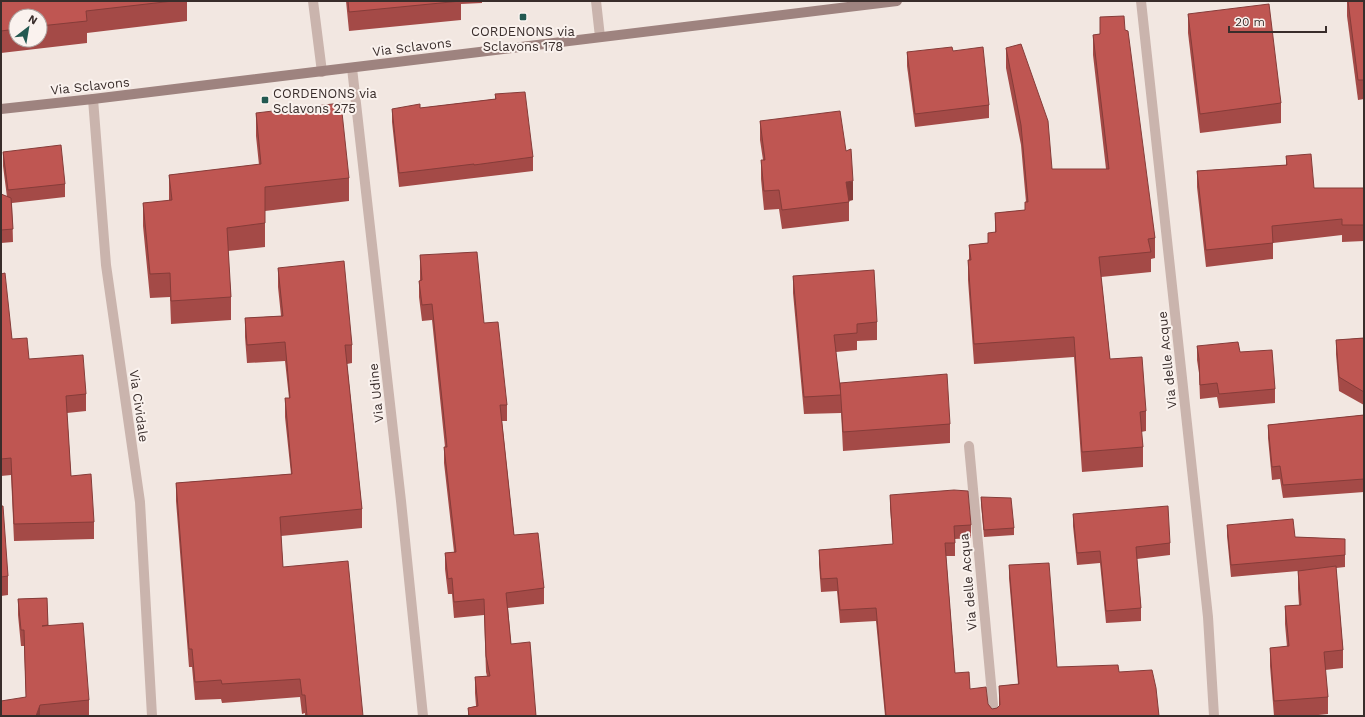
<svg xmlns="http://www.w3.org/2000/svg" width="1365" height="717" font-family="'Work Sans',sans-serif">
<style>
.lines{fill:none;stroke-linecap:round;stroke-linejoin:round}
.lane{stroke:#cab4ad;stroke-width:10}
.street{stroke:#cab4ad;stroke-width:10}
.secondary{stroke:#9e837f;stroke-width:10}
.wall{fill:#a44a47;fill-rule:evenodd}
.shaded-wall{fill:#863c39}
.building{fill:#bf5652;stroke:#863c39}
.poi-dot{fill:#235951;stroke:#faf2ee;stroke-width:1.5}
.labels{text-anchor:middle;dominant-baseline:central;stroke-width:4;stroke-linejoin:round;paint-order:stroke}
.poi-label{font-size:13px;fill:#392d2b;stroke:#faf2ee}
.street-label{font-size:13px;fill:#392d2b;stroke:#faf2ee}
</style>
<rect width="100%" height="100%" fill="#f2e7e1"/>
<g class="lines">
<path class="lane" d="M969,446l25,270"/>
<g class="street">
<path d="M313,1l9,71"/>
<path d="M596,1l4,36"/>
<path d="M1141,1l67,616 6,99"/>
<path d="M352,68l49,433 22,215"/>
<path d="M93,99l13,166 34,237 12,214"/>
</g>
<path class="secondary" d="M1,109l92,-10 804,-98"/>
</g>
<g class="wall">
<path d="M1,1h186v20l-100,12v10l-86,10zM16,16h24v24h-24z"/>
<path d="M346,1h136v2l-21,1v16l-112,11z"/>
<path d="M1347,1h17v98l-6,1 -11,-84z"/>
<path d="M1188,14l93,89v20l-81,10 -12,-100z"/>
<path d="M1125,30l30,208v20l-4,1v13l-50,5 9,82 36,52v20l-5,1 2,15v20l-61,5 -8,-115 -100,7 -6,-84v-20h1v-15l19,-2 7,-11v-19l30,-3v-8h1l-5,-57 -15,-77v-20l46,121h54l-13,-114v-20z"/>
<path d="M953,51l36,54v13l-74,9 -8,-61v-14z"/>
<path d="M495,94l38,63v14l-59,7 -75,9 -7,-65v-13l28,-1 75,-9z"/>
<path d="M256,113l93,65v23l-84,10v36l-37,4 3,46v23l-60,4 -1,-27 -20,1 -7,-72v-23l26,-2v-26l90,-10 -3,-29z"/>
<path d="M760,121l93,79 -4,1v20l-67,8 -3,-20 -15,1 -3,-31v-19h2l-3,-20z"/>
<path d="M3,152l62,32v13l-53,6 1,39 -12,1v-49l6,3 -4,-31z"/>
<path d="M1286,156l28,32h50v53l-22,1v-7l-69,8v16l-67,8 -9,-80v-16l89,-6z"/>
<path d="M420,255l64,68 23,82v16h-5l12,114 30,53v16l-36,4 3,36 25,72h-68v-8l8,-2 -1,-13v-16l12,-1 -1,-4 -2,-57 -30,3 -2,-24h-4l-3,-25v-16l9,-1 -10,-89v-16h1l-13,-127 -10,1 -3,-24v-16h1z"/>
<path d="M278,268l74,77v18l-5,1 15,145v19l-81,8 2,31 80,149h-58v-3l-3,1 -2,-17 -78,6 -1,-4 -26,1 -3,-33h-3l-13,-166v-18l115,-9 -6,-57v-19h4l-4,-37 -38,2 -2,-26v-19l36,-2 -3,-29z"/>
<path d="M1,274l11,65 17,20 57,35v17l-19,2 4,63 23,46v17l-80,2 -3,-66 -10,1z"/>
<path d="M793,276l84,46v18l-20,1v9l-21,2 4,39v-8l110,41v19l-107,8 -2,-40v2l-37,1 -11,-121z"/>
<path d="M1364,338v67l-25,-14 -3,-37v-14z"/>
<path d="M1197,346l43,6 35,37v14l-56,5 -2,-11 -17,2 -1,-26 -2,-13z"/>
<path d="M1364,415v77l-81,6 -3,-19 -8,1 -4,-42v-13z"/>
<path d="M890,495l81,30v13l-16,1v17h-9l9,117 15,16 18,15 4,5 5,-1 2,-2v-20l19,-2 -9,-106v-13l48,102 62,5 40,44h-274l-9,-95 -36,2 -3,-32 -16,1 -2,-28v-14l74,-6 -3,-36z"/>
<path d="M981,497l33,31v7l-30,2 -3,-33z"/>
<path d="M1,506l7,70v19l-7,1z"/>
<path d="M1073,514l97,29v12l-33,4 4,49v13l-35,2 -6,-60 -23,2 -4,-39z"/>
<path d="M1227,525l68,12 50,2v28l-9,1 7,82v18l-18,2 3,27v17l-19,2h-35l-4,-50v-18l17,-1 -2,-23v-18l14,-1 -1,-16v-18l-67,6 -4,-41z"/>
<path d="M47,598l1,28 41,74v16h-88l25,-19 -2,-51h-3l-3,-31v-16z"/>
</g>
<g class="shaded-wall">
<path d="M853,181v19l-7,1v-19z"/>
<path d="M40,705v11h-4z"/>
</g>
<g class="building">
<path d="M1,1h172l-87,10 1,10 -47,5v-10h-24v13l-15,2z"/>
<path d="M348,1h113l-112,11z"/>
<path d="M1348,1h16v79h-6z"/>
<path d="M1269,4l12,99 -81,11 -12,-100z"/>
<path d="M1124,16l1,14 3,1 27,207 -7,1 3,13 -52,5 11,102 32,-2 4,54 -6,1 3,35 -61,5 -8,-115 -100,7 -6,-84h3l-2,-15 19,-2v-10l8,-1 -1,-19 30,-3v-8h3l-7,-77 -15,-77 15,-4 27,77 4,48h57l-16,-134 7,-1v-17z"/>
<path d="M952,47l1,4 30,-4 6,58 -74,9 -8,-62z"/>
<path d="M525,92l8,65 -59,8v-1l-75,9 -7,-64 28,-5v4l76,-9 -1,-5z"/>
<path d="M341,103l8,75 -84,9v36l-38,5 4,69 -60,4 -1,-28 -20,1 -7,-71 29,-3 -3,-25 92,-11 -5,-51z"/>
<path d="M840,111l6,40 5,-2 2,32 -7,1 3,20 -67,8 -3,-20 -15,1 -3,-31h4l-5,-39z"/>
<path d="M61,145l4,39 -57,6 -5,-38z"/>
<path d="M1311,154l3,34h50v37h-22v-6l-70,7 1,17 -67,7 -9,-79 90,-6 -1,-9z"/>
<path d="M1,194l10,4 2,31 -12,1z"/>
<path d="M477,252l7,71 14,-1 9,83h-7l14,130 24,-2 6,55 -38,5 5,51 19,-2 6,74h-67l-1,-8 10,-2 -3,-29 15,-1 -4,-20 -2,-57 -30,3 -2,-24 -4,1 -3,-26 11,-1 -12,-105h3l-15,-143 -10,1 -3,-24 3,-1 -2,-25z"/>
<path d="M344,261l8,84h-7l17,164 -82,8 3,50 65,-6 15,155h-56l-2,-21h-3l-2,-16 -78,5 -1,-4 -26,2 -3,-33h-3l-13,-166 116,-9 -7,-76h5l-5,-56 -38,3 -2,-27 38,-2 -5,-48z"/>
<path d="M874,270l3,52 -20,2v9l-23,2 7,60 -37,2 -11,-121z"/>
<path d="M5,273l7,66 15,-1 2,21 54,-4 3,39 -20,2 5,80 20,-2 3,48 -80,2 -3,-66 -10,1v-185z"/>
<path d="M1364,338v54l-25,-15 -3,-37z"/>
<path d="M1238,342l2,10 32,-2 3,39 -56,5 -2,-11 -17,2 -1,-26 -2,-13z"/>
<path d="M947,374l3,50 -107,8 -3,-49z"/>
<path d="M1364,415v64l-81,6 -3,-19 -8,1 -4,-42z"/>
<path d="M954,490l14,1 3,34 -17,1 1,17h-10l10,130 14,-1 1,17 16,-2 2,17 4,5 5,-1 3,-3 -1,-19 20,-2 -10,-119 40,-2 8,104 61,-2 1,7 33,-2 4,18 3,28h-273l-10,-108 -36,2 -3,-32 -16,1 -2,-29 74,-6 -3,-49z"/>
<path d="M981,497l30,1 3,30 -30,2z"/>
<path d="M1,506h2l5,70 -7,1z"/>
<path d="M1168,506l2,37 -34,4 5,61 -35,3 -6,-60 -23,2 -4,-39z"/>
<path d="M1293,519l2,18 50,2v16l-114,10 -4,-40z"/>
<path d="M1336,566l7,84 -19,2 4,45 -54,4 -4,-53 19,-2 -4,-40 16,-1 -3,-34z"/>
<path d="M47,598l1,27 -6,1 41,-3 6,77 -49,5 -4,11h-35v-15l25,-4 -2,-67h-3l-3,-31z"/>
</g>
<g class="poi-dot">
<rect x="519" y="13" width="8" height="8" rx="2"/>
<rect x="261" y="96" width="8" height="8" rx="2"/>
</g>
<g class="labels">
<g class="poi-label">
<text x="523" y="31">CORDENONS via<tspan x="523" dy="15">Sclavons 178</tspan></text>
<text x="273" y="93" text-anchor="start">CORDENONS via<tspan x="273" dy="15">Sclavons 275</tspan></text>
</g>
<g class="street-label">
<text transform="translate(412 47) rotate(-7)">Via Sclavons</text>
<text transform="translate(90 86) rotate(-6)">Via Sclavons</text>
<text transform="translate(1167 360) rotate(-96)">Via delle Acque</text>
<text transform="translate(376 393) rotate(-96)">Via Udine</text>
<text transform="translate(139 406) rotate(82)">Via Cividale</text>
<text transform="translate(968 582) rotate(-95)">Via delle Acqua</text>
</g>
</g>
<rect width="1365" height="717" fill="none" stroke="#392d2b" stroke-width="4"/>
<g transform="translate(28 28) rotate(31)"><circle r="19" fill="#faf2ee" stroke="#ada3a0"/>
<path d="M0-3L7 15L0 10L-7 15Z" fill="#235951"/>
<text y="-6" font-size="11" font-weight="bold" text-anchor="middle" fill="#392d2b">N</text>
</g>
<path d="M1229 26v6h97v-6" fill="none" stroke="#392d2b" stroke-width="2"/>
<text x="1235" y="26" font-size="12" fill="#392d2b" stroke="#faf2ee" stroke-width="3" paint-order="stroke">20 m</text>
</svg>
